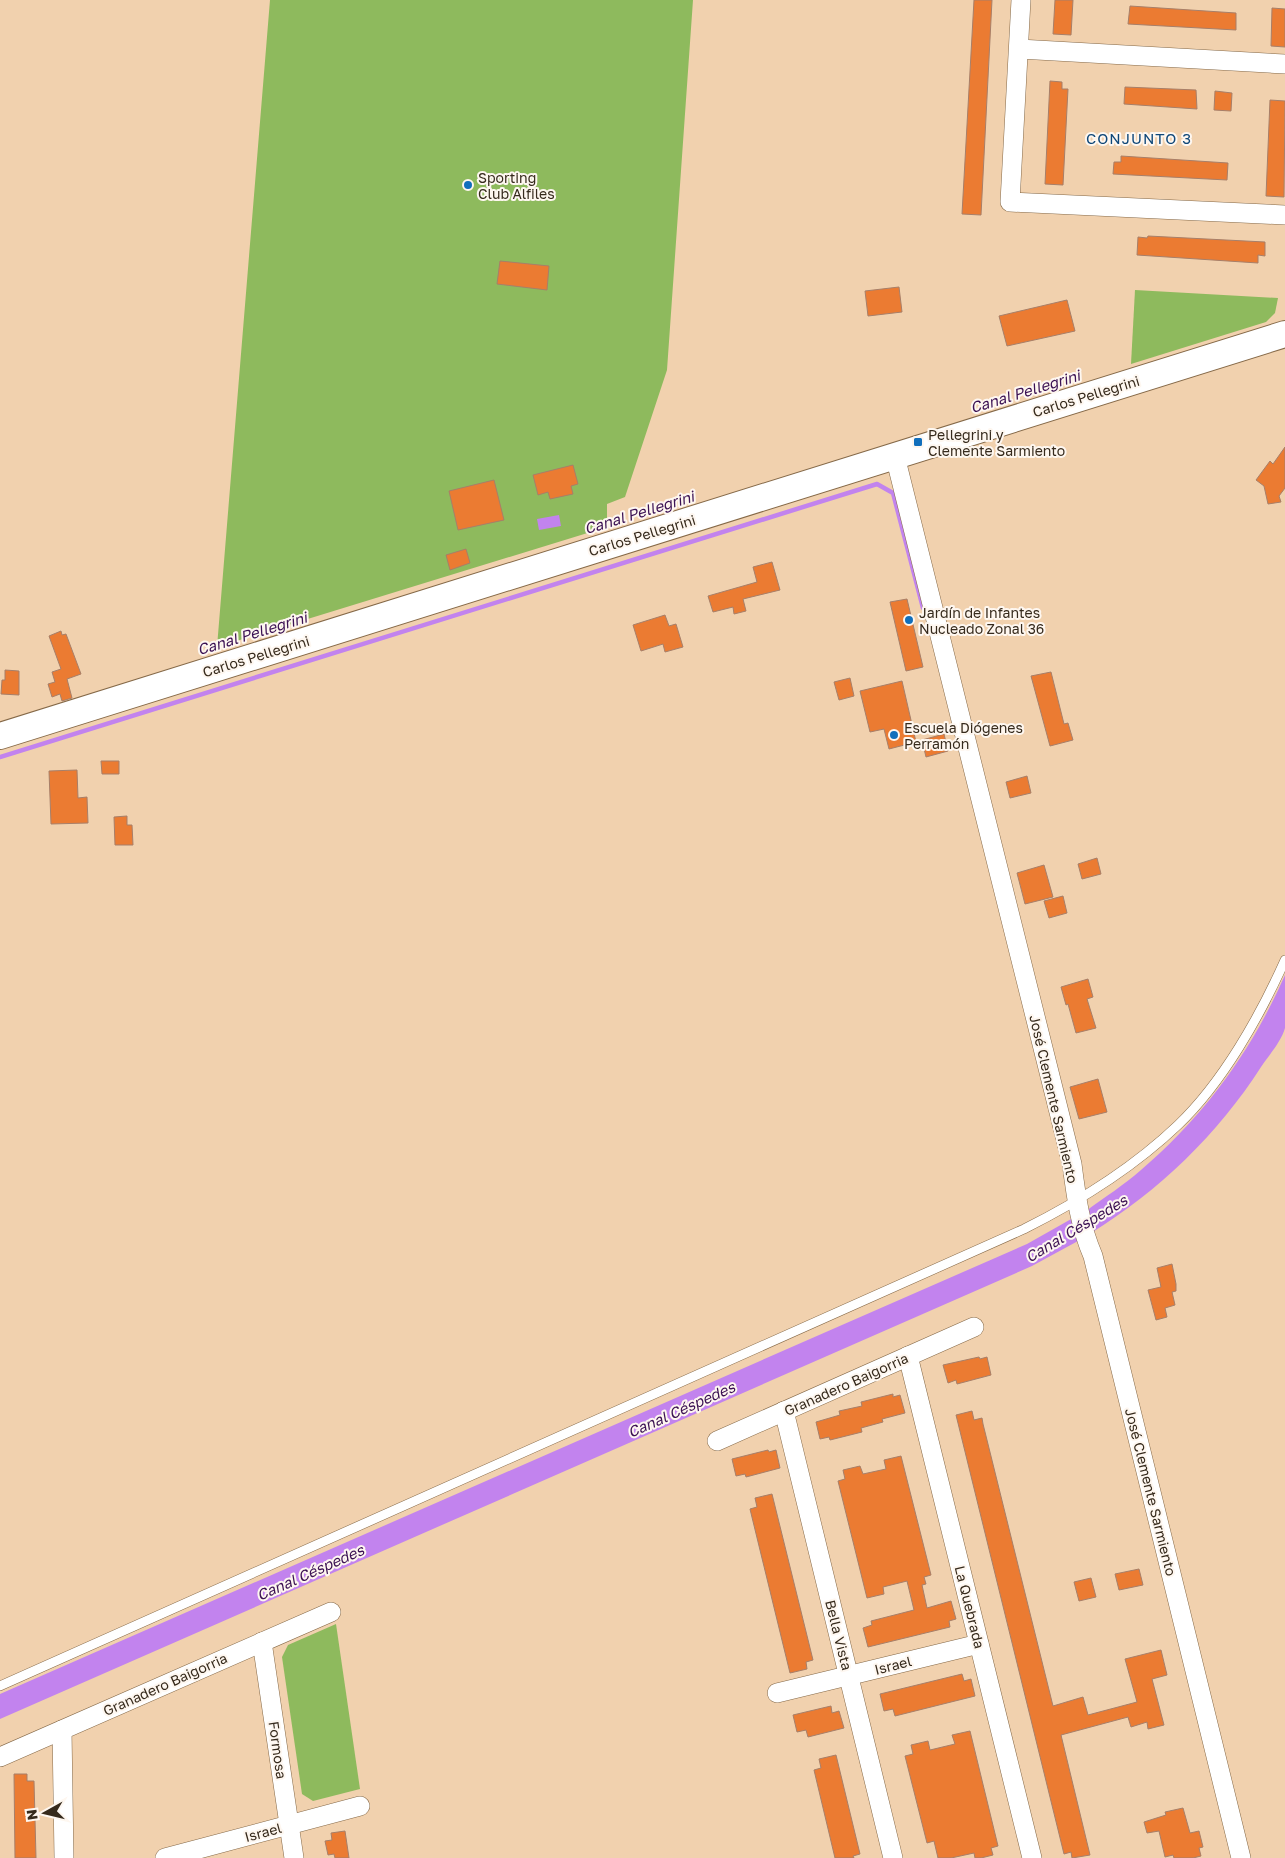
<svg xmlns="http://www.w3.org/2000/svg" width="1285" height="1858" font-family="'Golos Text',sans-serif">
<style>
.green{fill:#8eba5d}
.water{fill:#c283ee}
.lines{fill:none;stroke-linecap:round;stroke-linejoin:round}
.stream{stroke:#c283ee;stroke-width:4.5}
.building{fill:#eb7b32;stroke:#a77f69}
.service-casing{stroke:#856948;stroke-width:10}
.minor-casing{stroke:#856948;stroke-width:20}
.secondary-casing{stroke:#856948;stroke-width:28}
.service{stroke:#fff;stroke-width:9}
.minor{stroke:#fff;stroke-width:19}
.secondary{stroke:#fff;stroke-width:26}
.poi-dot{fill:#116fbc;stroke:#fef7f0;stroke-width:2}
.labels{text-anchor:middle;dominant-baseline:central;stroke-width:4;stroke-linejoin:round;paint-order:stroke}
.poi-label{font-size:14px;fill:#362a1c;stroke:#fef7f0;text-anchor:start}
.street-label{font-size:14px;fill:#362a1c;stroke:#fef7f0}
.neighbourhood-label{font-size:15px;letter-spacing:1px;fill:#0f4778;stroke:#fef7f0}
.water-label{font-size:15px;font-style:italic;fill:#3b1153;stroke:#fef7f0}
</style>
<rect width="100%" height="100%" fill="#f1d1ae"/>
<g class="green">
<path d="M270,0h423l-26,370 -42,127 -18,7v23l-390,120z"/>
<path d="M1135,290l143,8 -3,15 -9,9 -135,42z"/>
<path d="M336,1624l24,165 -47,12 -11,-7 -20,-137 6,-12z"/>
</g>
<g class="water">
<path d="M559,515l2,11 -22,4 -2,-11z"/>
<path d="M1285,975c0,11 0,44 0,53 -4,14 -16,27 -24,39 -43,67 -102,124 -170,166l-5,-22c19,-14 38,-26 55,-41 64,-55 110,-118 144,-195z"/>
<path d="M1073,1218l5,23 -46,25 -1032,453v-25l1027,-450z"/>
</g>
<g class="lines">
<path class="stream" d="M0,757l877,-273 16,9 30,115"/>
</g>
<g class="building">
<path d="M974,0h18l-11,215 -19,-1z"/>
<path d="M1055,0h18l-2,35 -18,-1z"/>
<path d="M1130,6l106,7v17l-108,-6z"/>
<path d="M1272,8l13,1v38l-14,-1z"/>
<path d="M1050,81l12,1v7h6l-5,96 -18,-1z"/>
<path d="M1125,87l71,3 1,19 -73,-5z"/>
<path d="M1215,91l17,2 -1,18 -17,-1z"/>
<path d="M1270,100l15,1 -1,96 -18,-1z"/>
<path d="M1121,156l107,7 -1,17 -114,-6 1,-12h7z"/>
<path d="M1148,236l117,6v14l-7,-1v8l-121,-8 1,-18 9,1z"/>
<path d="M500,261l49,5 -2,24 -50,-6z"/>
<path d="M899,287l3,25 -34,4 -3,-25z"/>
<path d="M1067,300l8,31 -68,15 -8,-30z"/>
<path d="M1285,447v41l-6,8 2,6 -13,2 -4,-18 -8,-6 14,-19 3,3z"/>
<path d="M573,465l5,19 -7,2 2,8 -23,5 -2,-7 -10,3 -5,-20z"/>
<path d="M494,480l10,40 -46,10 -9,-39z"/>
<path d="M466,549l4,14 -20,7 -4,-15z"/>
<path d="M772,562l8,28 -37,9 3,12 -12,3 -1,-7 -20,5 -5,-16 49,-14 -4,-15z"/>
<path d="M907,599l16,68 -17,4 -16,-69z"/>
<path d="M665,615l4,11 7,-2 7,23 -18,5 -2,-8 -22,7 -8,-26z"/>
<path d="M61,631l1,4 4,-1 15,40 -14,5 5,19 -10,3 -2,-7 -8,3 -4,-13 7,-2 -3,-10 9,-3 -12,-33z"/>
<path d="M5,670l14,1v24l-18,-1 1,-14h3z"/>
<path d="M1051,672l13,52 4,-1 5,17 -23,6 -19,-70z"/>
<path d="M850,678l4,18 -15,4 -5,-18z"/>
<path d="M902,681l14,61 -27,7 -5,-20 -14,3 -10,-41z"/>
<path d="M944,734l4,17 -22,6 -4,-17z"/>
<path d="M101,761h18v13h-17z"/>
<path d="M77,770l1,28 9,-1 1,26 -37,1 -2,-53z"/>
<path d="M1027,776l4,17 -21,5 -4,-16z"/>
<path d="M127,816v9h5l1,20h-18l-1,-28z"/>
<path d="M1097,858l4,16 -19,5 -4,-15z"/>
<path d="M1044,865l9,32 -28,7 -8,-31z"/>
<path d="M1063,896l4,17 -18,5 -5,-17z"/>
<path d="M1088,979l5,18 -6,2 9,29 -20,5 -8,-29 -2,1 -5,-18z"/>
<path d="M1098,1079l9,33 -28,7 -9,-32z"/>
<path d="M1172,1264l4,20v7l-4,1 3,13 -10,3 2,9 -11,3 -8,-30 13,-3 -4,-19z"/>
<path d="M979,1357l1,2 7,-2 4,18 -34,9 -1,-4 -8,3 -5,-18z"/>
<path d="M893,1394v3l7,-2 5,18 -23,6 1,3 -22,6 1,4 -32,8 -1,-3 -9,2 -4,-17 24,-7 -1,-4 23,-5 -1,-4z"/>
<path d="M972,1411l2,9 8,-2 1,6 70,282 30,-9 5,18 49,-13 -12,-43 36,-9 6,25 -15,4 12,46 -16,4 -1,-7 -16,5 -3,-10 -67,18 29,120 -18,3 -1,-6 -7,2 -108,-439z"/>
<path d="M768,1450l1,2 7,-2 4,18 -34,9 -1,-3 -9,2 -4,-17z"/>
<path d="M901,1456l30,119 -7,2 2,7 -4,1 5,23 24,-7 5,18 -7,2 1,6 -82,20 -5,-19 9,-3 -1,-4 43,-11 -7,-29 -24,6 1,7 -17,4 -29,-117 7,-2 -2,-9 17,-4 3,8 23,-5 -2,-9z"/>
<path d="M772,1494l41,166 -7,2 1,7 -17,4 -40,-164 7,-2 -2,-9z"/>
<path d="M1139,1569l4,16 -24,5 -4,-16z"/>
<path d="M1091,1578l5,19 -17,4 -5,-19z"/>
<path d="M962,1674l2,7 7,-2 4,17 -80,20 -2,-7 -9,2 -4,-17z"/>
<path d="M831,1706l1,7 7,-2 5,17 -36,9 -2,-7 -9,2 -4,-17z"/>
<path d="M970,1731l28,115 -7,2 2,7 -12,3h-6l-1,-5 -23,5h-13l-4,-17 -7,2 -22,-87 8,-2 -2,-9 17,-4 2,9 25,-6 -3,-9z"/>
<path d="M836,1755l24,99 -7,2 1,2h-19l-21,-88 7,-2 -2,-9z"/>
<path d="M14,1774h13v7h7l2,77h-21z"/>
<path d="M1183,1808l7,25 9,-2 4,16 -4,1 2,8 -8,2h-19l-1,-3 -8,2 -6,-26 -12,2 -3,-11 22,-7 -1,-3z"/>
<path d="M345,1831l4,27h-14l-1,-4 -6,1 -3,-14 7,-1 -1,-7z"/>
</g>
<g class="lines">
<g class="service-casing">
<path id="service" d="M0,1686l1024,-457c56,-28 109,-61 154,-104 45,-43 82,-109 107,-165"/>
</g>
<g class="minor-casing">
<g id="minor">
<path d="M1021,0l-11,202 275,13"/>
<path d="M1019,49l266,15"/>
<path d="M895,456l177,708c4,32 8,62 21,92l148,602"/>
<path d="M908,1356l124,502"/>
<path d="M784,1411l109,447"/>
<path d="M717,1441l257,-114"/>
<path d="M262,1642l32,216"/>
<path d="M777,1693l202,-49"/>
<path d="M62,1730l2,128"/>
<path d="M0,1757l331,-145"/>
<path d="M165,1858l195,-52"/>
</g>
</g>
<g class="secondary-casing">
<path id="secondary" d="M0,736l1285,-402"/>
</g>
<use href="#service" class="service"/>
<use href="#minor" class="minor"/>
<use href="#secondary" class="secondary"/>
</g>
<g class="poi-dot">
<circle cx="468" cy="185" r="5"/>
<rect x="913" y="437" width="10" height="10" rx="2.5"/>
<circle cx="909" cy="620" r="5"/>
<circle cx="894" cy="735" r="5"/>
</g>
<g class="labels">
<g class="poi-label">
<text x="478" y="177">Sporting<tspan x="478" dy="16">Club Alfiles</tspan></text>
<text x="928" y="434">Pellegrini y<tspan x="928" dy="16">Clemente Sarmiento</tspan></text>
<text x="919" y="612">Jardín de Infantes<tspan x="919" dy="16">Nucleado Zonal 36</tspan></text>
<text x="904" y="727">Escuela Diógenes<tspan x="904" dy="16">Perramón</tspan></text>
</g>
<g class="street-label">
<text transform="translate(1086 396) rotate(-17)">Carlos Pellegrini</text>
<text transform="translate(642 535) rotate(-17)">Carlos Pellegrini</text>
<text transform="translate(256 656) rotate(-17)">Carlos Pellegrini</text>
<text transform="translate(1054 1099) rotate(77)">José Clemente Sarmiento</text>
<text transform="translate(846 1384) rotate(-24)">Granadero Baigorria</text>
<text transform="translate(1151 1492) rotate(76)">José Clemente Sarmiento</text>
<text transform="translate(970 1607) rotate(76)">La Quebrada</text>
<text transform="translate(839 1635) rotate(76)">Bella Vista</text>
<text transform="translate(893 1665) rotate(-14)">Israel</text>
<text transform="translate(165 1684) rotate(-24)">Granadero Baigorria</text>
<text transform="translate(278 1750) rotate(82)">Formosa</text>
<text transform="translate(263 1832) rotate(-15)">Israel</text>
</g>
<g class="neighbourhood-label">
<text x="1139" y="138">CONJUNTO 3</text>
</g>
<g class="water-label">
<text transform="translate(1025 391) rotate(-17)">Canal Pellegrini</text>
<text transform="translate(639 512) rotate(-17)">Canal Pellegrini</text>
<text transform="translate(252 633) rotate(-17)">Canal Pellegrini</text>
<text transform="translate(1076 1228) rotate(-31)">Canal Céspedes</text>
<text transform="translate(681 1409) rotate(-24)">Canal Céspedes</text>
<text transform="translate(310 1572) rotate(-24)">Canal Céspedes</text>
</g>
</g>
<g transform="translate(45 1813) rotate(262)" stroke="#fef7f0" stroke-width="4" paint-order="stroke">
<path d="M0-4L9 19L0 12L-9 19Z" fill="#362a1c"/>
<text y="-8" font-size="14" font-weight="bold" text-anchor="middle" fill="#362a1c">N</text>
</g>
</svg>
